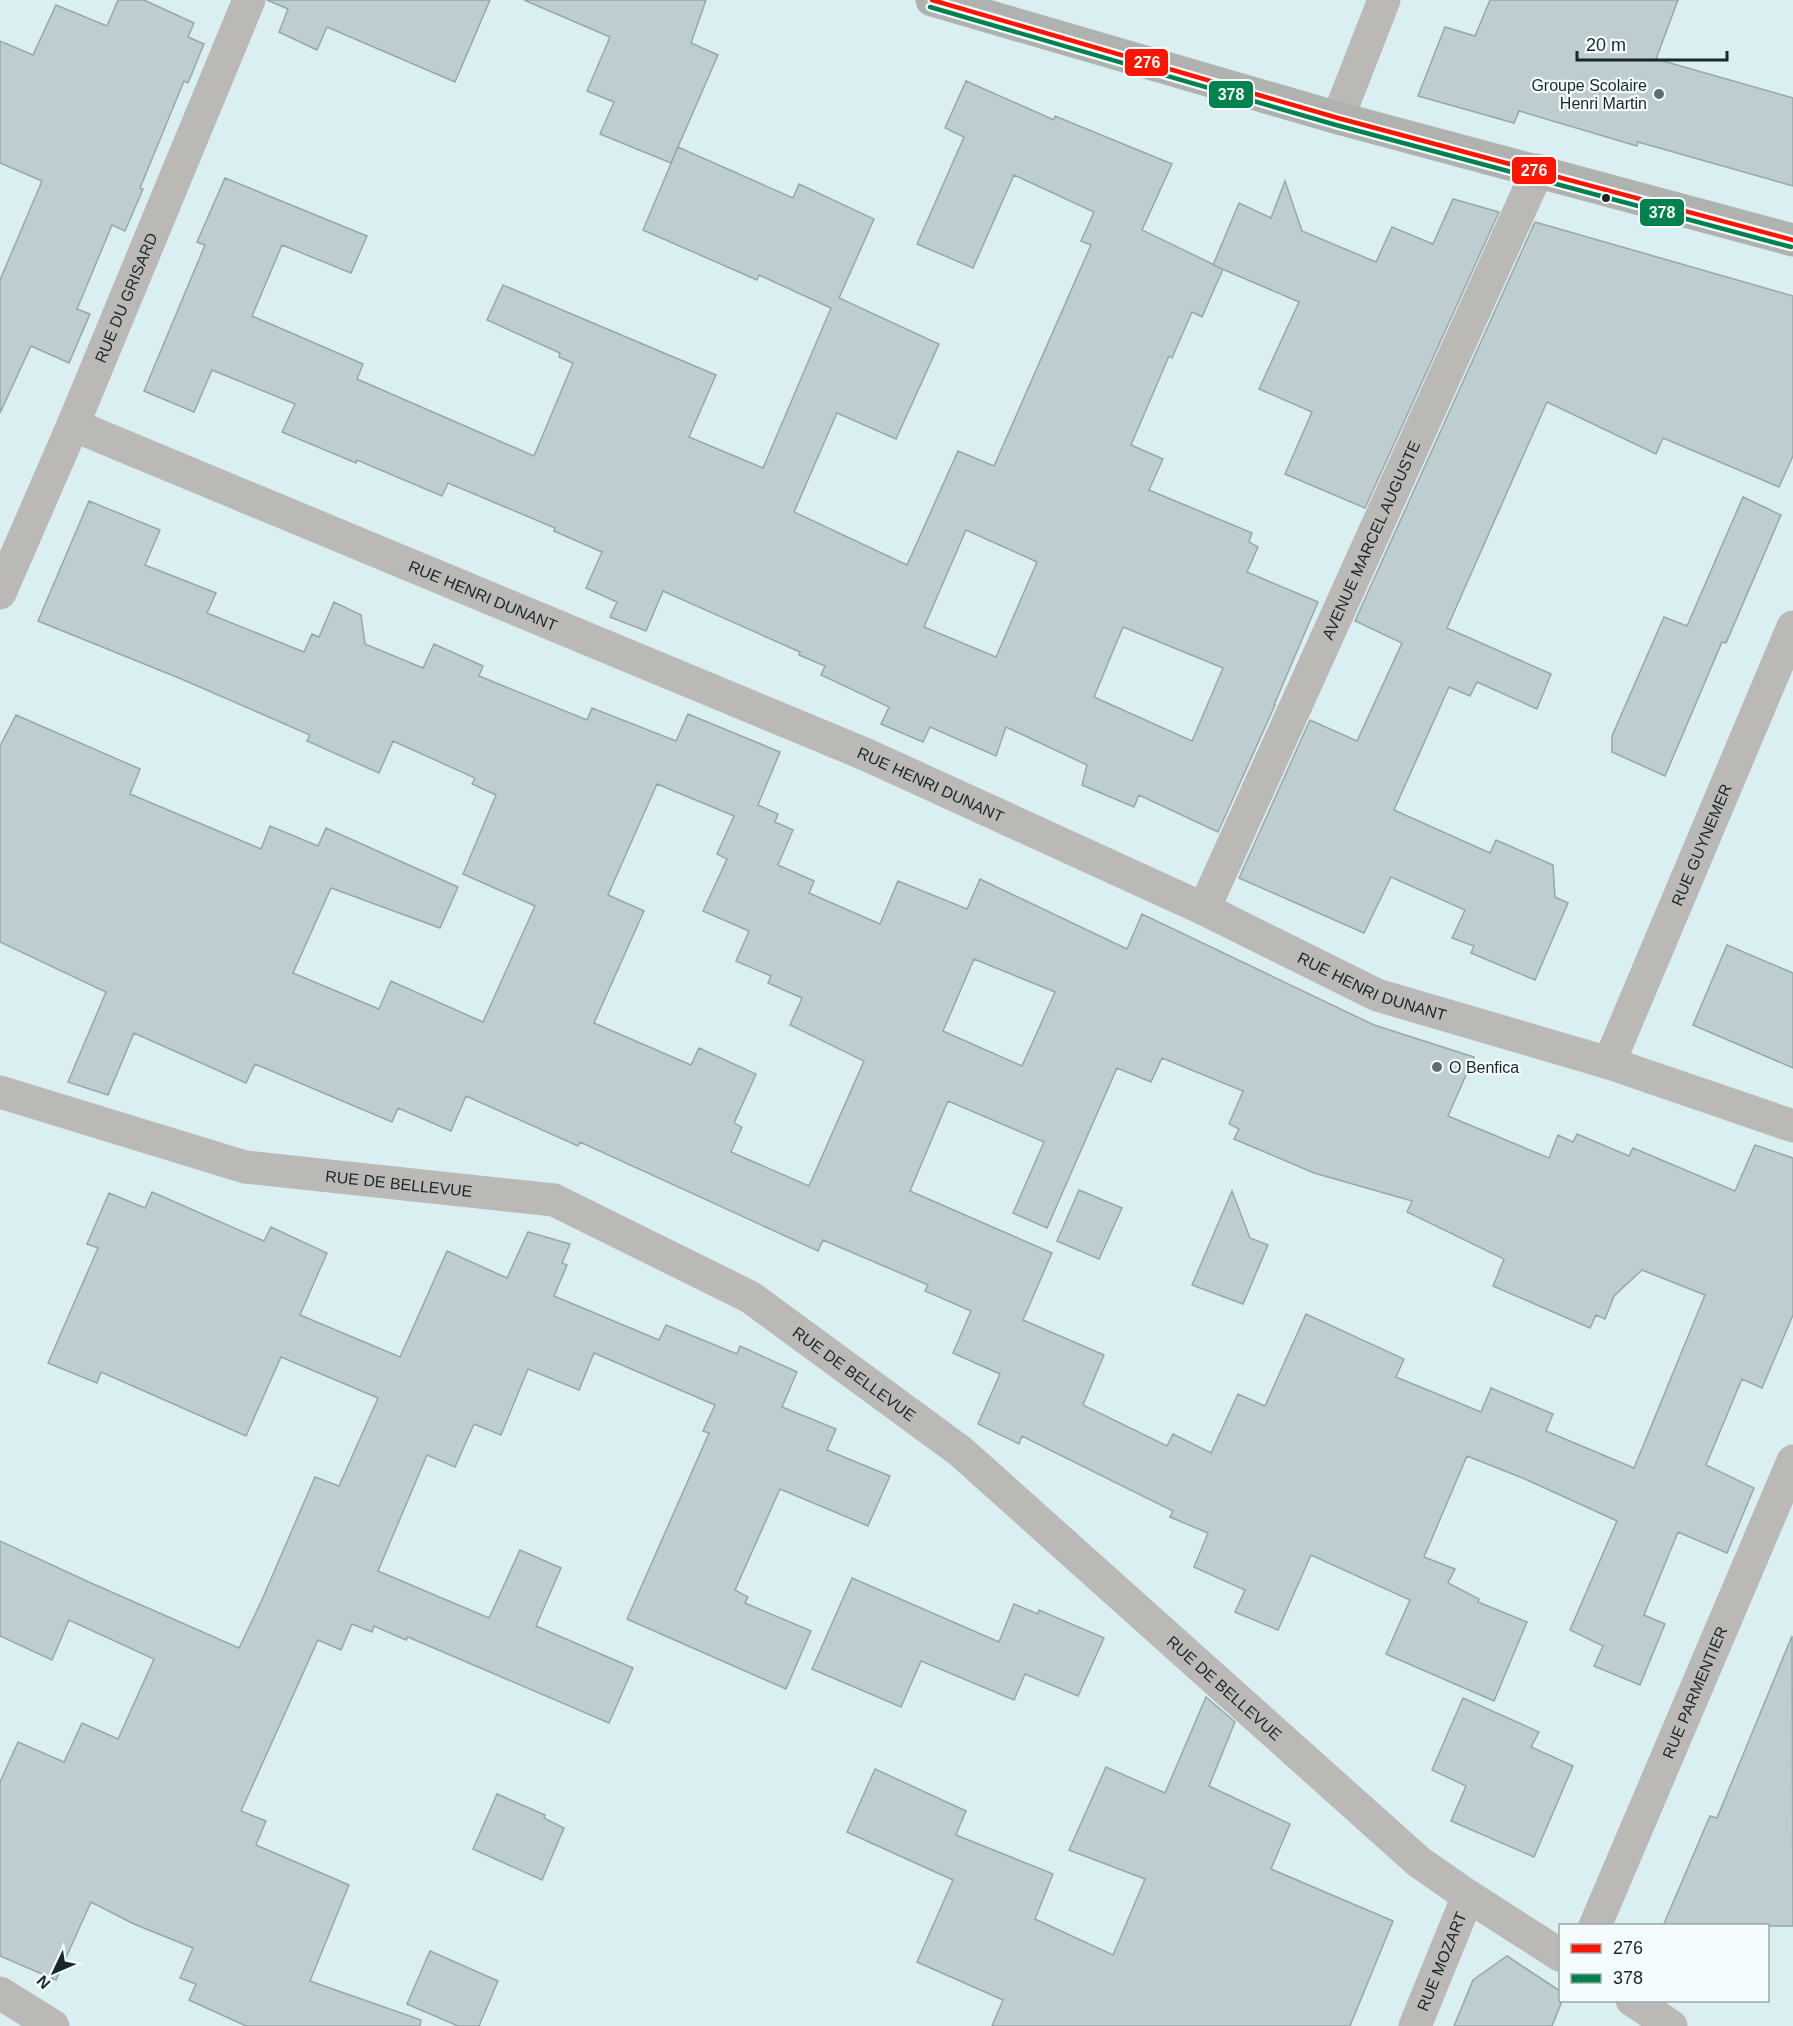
<svg xmlns="http://www.w3.org/2000/svg" width="1793" height="2026" font-family="Arial,sans-serif">
<style>
.building{fill:#bdcdd0;stroke:#97a8aa;stroke-width:1.5;fill-rule:evenodd}
.lines{fill:none;stroke-linecap:round;stroke-linejoin:round}
.minor{stroke:#bab9b6;stroke-width:33}
.major{stroke:#b0b2b0;stroke-width:33}
.bus-1-casing{stroke:#f5fcfe;stroke-width:9}
.bus-2-casing{stroke:#f5fcfe;stroke-width:9}
.bus-1{stroke:#ff1400;stroke-width:4.5}
.bus-2{stroke:#00824e;stroke-width:4.5}
.poi-dot{fill:#5d6d71;stroke:#f5fcfe;stroke-width:2}
.bus-dot{fill:#19272b;stroke:#f5fcfe;stroke-width:2}
.labels{text-anchor:middle;dominant-baseline:central;stroke-width:4.5;stroke-linejoin:round;paint-order:stroke}
.poi-label{font-size:16px;fill:#19272b;stroke:#f5fcfe;text-anchor:end}
.street-label{font-size:16px;fill:#19272b;stroke:#f5fcfe}
.line-badge{stroke:#f5fcfe;stroke-width:2}
.badge-label{font-size:16px;text-anchor:middle;font-weight:bold;fill:#fff}
</style>
<rect width="100%" height="100%" fill="#daeff2"/>
<g class="building">
<path d="M118,0h26l50,23 -6,14 16,7 -16,39 -4,-2 -44,107 3,1 -18,42 -13,-6 -35,84 13,5 -21,49 -38,-17 -31,67v-133l42,-99 -42,-18v-122l33,14 23,-50 51,21z"/>
<path d="M267,0h223l-35,82 -128,-55 -10,23 -38,-18 9,-23z"/>
<path d="M524,0h182l-15,43 27,12 -47,108 -71,-29 14,-32 -27,-11 23,-54z"/>
<path d="M1490,0h188l-22,59 137,39v88l-155,-44 -1,4 -118,-35 -5,12 -96,-27 27,-69 30,9z"/>
<path d="M966,81l88,39 1,-4 117,48 -30,66 81,39 -21,48 -10,-5 -20,46 -3,-2 -38,89 32,14 -14,31 103,43 -3,9 9,5 -11,25 71,30 -44,103h1l-57,127 -79,-37 -5,12 -52,-22 5,-20 -81,-38 -10,29 -66,-29 -7,15 -42,-18 8,-17 -68,-32 4,-9 -26,-11 1,-3 -137,-61 -17,40 -36,-14 7,-15 -31,-14 16,-36 -48,-21 1,-3 -107,-45 -6,13 -85,-36 -1,3 -74,-31 13,-28 -83,-34 -18,42 -50,-21 61,-146 -8,-3 28,-64 142,58 -16,37 -69,-28 -30,71 111,48 -6,15 177,77 39,-93 -14,-6 1,-4 -73,-33 16,-35 213,90 -27,62 74,31 68,-160 -72,-33 -2,5 -114,-50 35,-83 115,51 6,-14 75,35 -35,79 100,46 -43,95 -59,-26 -43,99 113,53 51,-114 36,15 97,-221 -10,-4 13,-29 -80,-37 -41,93 -56,-24 47,-107 -19,-9zM966,530l71,32 -41,95 -72,-30zM1123,627l100,41 -31,73 -98,-44z"/>
<path d="M1285,181l17,50 74,31 16,-35 41,17 20,-45 46,13 -134,296 -80,-34 27,-62 -53,-23 40,-87 -86,-37 26,-62 32,15z"/>
<path d="M1535,222l258,74v160l-14,31 -116,-49 -7,16 -109,-52 -100,226 104,46 -14,35 -60,-27 -7,14 -21,-9 -55,123 96,43 6,-13 57,25 2,32 13,6 -33,77 -64,-27 3,-7 -22,-8 13,-28 -74,-33 -27,56 -125,-55 71,-158 47,21 45,-98 -47,-22z"/>
<path d="M1743,497l38,18 -55,128 -4,-1 -57,134 -53,-24v-16l52,-119 23,9z"/>
<path d="M89,501l71,29 -15,35 71,28 -9,20 97,39 8,-18 7,3 15,-35 27,13 4,29 58,24 11,-24 49,22 -4,10 108,44 5,-12 84,33 12,-27 92,38 -22,53 20,9 -3,8 18,8 -15,35 36,16 -5,12 71,31 18,-43 69,28 13,-30 147,70 15,-35 232,111 100,32 -26,59 101,42 9,-23 15,7 4,-8 52,22 4,-8 102,43 20,-46 38,13v157l-31,73 -20,-9 -36,86 48,23 -27,65 -49,-21 -34,83 21,9 -25,61 -46,-19 9,-20 -33,-16 47,-109 -92,-42 -58,-23 -43,101 31,12 -7,14 31,16 -1,3 49,20 -33,79 -108,-47 24,-54 -99,-45 -33,75 -43,-18 10,-22 -51,-23 14,-34 -38,-16 3,-6 -151,-75 -3,8 -41,-20 22,-50 -47,-21 18,-42 -46,-20 3,-6 -105,-45 -5,11 -238,-109 -2,4 -112,-50 -15,35 -53,-23 -6,14 -137,-58 -9,19 -112,-50 -26,62 -40,-13 38,-90 -106,-50v-196l16,-31 124,54 -10,25 131,55 9,-23 48,20 8,-18 132,59 -18,41 -109,-40 -38,85 86,36 12,-28 92,41 52,-116 -72,-32 33,-79 -24,-11 3,-6 -82,-37 -14,32 -72,-32 3,-6 -131,-57 -141,-57zM657,784l77,32 -17,38 10,5 -24,52 46,20 -13,30 35,15 -3,7 34,15 -12,27 74,36 -55,125 -78,-34 11,-25 -8,-4 22,-49 -57,-26 -8,17 -97,-42 50,-112 -36,-16zM974,959l81,33 -33,74 -79,-35zM1162,1058l81,33 -14,33 10,5 -5,10 80,34 98,28 -5,11 97,47 -11,27 97,42 6,-13 9,4 9,-23 28,-26 63,25 -71,173 -88,-37 7,-17 -62,-26 -10,24 -85,-35 8,-18 -98,-45 -41,92 -27,-12 -27,59 -38,-19 -6,12 -84,-41 21,-50 -81,-35 29,-67 -142,-62 38,-90 96,41 -31,71 34,15 70,-160 34,14z"/>
<path d="M1727,945l66,28v95l-100,-43z"/>
<path d="M1079,1190l43,18 -23,51 -42,-18z"/>
<path d="M1232,1191l18,47 18,7 -25,59 -51,-19z"/>
<path d="M152,1192l112,49 7,-14 56,26 -27,62 100,42 47,-106 60,27 21,-46 42,12 -8,19 5,2 -13,31 105,44 7,-15 71,29 3,-8 57,26 -15,35 54,22 -9,21 63,26 -22,50 -88,-37 -45,101 13,7 -3,6 66,28 -25,58 -159,-70 82,-186 -6,-2 12,-26 -121,-52 -15,37 -51,-21 -27,66 -27,-11 -19,43 -28,-12 -49,116 111,47 31,-68 41,18 -25,58 97,42 -24,55 -201,-86 -2,3 -32,-14 -2,6 -20,-8 -11,26 -23,-10 -77,171 25,10 -10,24 93,40 -39,96 111,39 -1,6h-174l-57,-26 7,-16 -16,-6 13,-30 -59,-24 -43,-22 -35,78 -56,-24v-174l18,-40 46,20 18,-39 36,16 36,-80 -85,-39 -17,40 -52,-24v-95l91,42 148,65 22,-46 54,-125 24,9 39,-88 -97,-41 -35,79 -145,-64 -4,11 -49,-20 50,-115 -11,-4 22,-51 36,15z"/>
<path d="M852,1578l147,64 15,-38 24,10 1,-4 65,28 -26,58 -53,-22 -11,26 -93,-39 -20,46 -89,-38z"/>
<path d="M1792,1636l1,290h-130l47,-110 7,2z"/>
<path d="M1206,1697l29,25 -26,64 81,38 -19,45 122,52 -43,105h-358l11,-26 -86,-38 36,-82 -106,-48 28,-63 91,42 -10,24 97,39 -18,45 78,36 32,-76 -76,-29 37,-83 59,26z"/>
<path d="M1463,1698l76,34 -8,15 42,19 -39,91 -83,-36 15,-35 -34,-16z"/>
<path d="M497,1794l48,21 -1,3 20,10 -22,52 -69,-31z"/>
<path d="M430,1951l68,30 -19,45h-21l-51,-22z"/>
<path d="M1507,1956l53,35v10h2l-10,25h-98l19,-46z"/>
</g>
<g class="lines">
<g class="minor">
<path d="M1338,118l46,-118"/>
<path id="s1" d="M73,425l794,330 337,154 173,86 232,68 184,63"/>
<path id="s2" d="M0,593l73,-168 176,-425"/>
<path id="s3" d="M1204,909l334,-739"/>
<path id="s4" d="M1609,1063l184,-436"/>
<path id="s5" d="M0,1092l245,75 309,33 196,97 210,154 459,411 49,34 92,59"/>
<path id="s6" d="M1595,1926l198,-465"/>
<path d="M0,1993l53,33"/>
<path d="M1632,2000l39,26"/>
<path id="s7" d="M1415,2026l53,-130"/>
</g>
<path class="major" d="M932,0l406,118 455,122"/>
<g class="bus-1-casing">
<path id="bus-1" d="M932,0l406,118 455,122"/>
</g>
<g class="bus-2-casing">
<path id="bus-2" d="M930,7l406,118 455,122"/>
</g>
<use href="#bus-1" class="bus-1"/>
<use href="#bus-2" class="bus-2"/>
</g>
<g class="poi-dot">
<circle cx="1659" cy="94" r="6"/>
<circle cx="1437" cy="1067" r="6"/>
</g>
<circle class="bus-dot" cx="1606" cy="198" r="5"/>
<g class="labels">
<g class="poi-label">
<text x="1647" y="85">Groupe Scolaire<tspan x="1647" dy="18">Henri Martin</tspan></text>
<text x="1449" y="1067" text-anchor="start">O Benfica</text>
</g>
<g class="street-label">
<text stroke="none"><textPath href="#s2" startOffset="321">RUE DU GRISARD</textPath></text>
<text stroke="none"><textPath href="#s3" startOffset="405">AVENUE MARCEL AUGUSTE</textPath></text>
<text stroke="none"><textPath href="#s1" startOffset="444">RUE HENRI DUNANT</textPath></text>
<text stroke="none"><textPath href="#s1" startOffset="930">RUE HENRI DUNANT</textPath></text>
<text stroke="none"><textPath href="#s4" startOffset="237">RUE GUYNEMER</textPath></text>
<text stroke="none"><textPath href="#s1" startOffset="1416">RUE HENRI DUNANT</textPath></text>
<text stroke="none"><textPath href="#s5" startOffset="411">RUE DE BELLEVUE</textPath></text>
<text stroke="none"><textPath href="#s5" startOffset="915">RUE DE BELLEVUE</textPath></text>
<text stroke="none"><textPath href="#s5" startOffset="1401">RUE DE BELLEVUE</textPath></text>
<text stroke="none"><textPath href="#s6" startOffset="254">RUE PARMENTIER</textPath></text>
<text stroke="none"><textPath href="#s7" startOffset="70">RUE MOZART</textPath></text>
</g>
</g>
<g class="line-badge">
<rect x="1124" y="48" width="45" height="29" rx="6" fill="#ff1400"/>
<rect x="1208" y="80" width="46" height="29" rx="6" fill="#00824e"/>
<rect x="1511" y="156" width="46" height="29" rx="6" fill="#ff1400"/>
<rect x="1639" y="198" width="46" height="29" rx="6" fill="#00824e"/>
</g>
<g class="badge-label">
<text x="1147" y="68">276</text>
<text x="1231" y="100">378</text>
<text x="1534" y="176">276</text>
<text x="1662" y="218">378</text>
</g>
<rect x="1559" y="1924" width="210" height="78" fill="#f5fcfe" stroke="#9da7aa" stroke-width="1.5"/>
<rect x="1571" y="1944" width="30" height="9" fill="#ff1400" stroke="#9da7aa" stroke-width="1.5"/>
<text x="1613" y="1954" font-size="18" fill="#19272b">276</text>
<rect x="1571" y="1974" width="30" height="9" fill="#00824e" stroke="#9da7aa" stroke-width="1.5"/>
<text x="1613" y="1984" font-size="18" fill="#19272b">378</text>
<g transform="translate(54 1972) rotate(226)" stroke="#f5fcfe" stroke-width="4.5" paint-order="stroke">
<path d="M0-4.5L10 22L0 15L-10 22Z" fill="#19272b"/>
<text y="-9" font-size="16" font-weight="bold" text-anchor="middle" fill="#19272b">N</text>
</g>
<path d="M1577 51v9h150v-9" fill="none" stroke="#19272b" stroke-width="3"/>
<text x="1586" y="51" font-size="18" fill="#19272b" stroke="#f5fcfe" stroke-width="4.5" paint-order="stroke">20 m</text>
</svg>
